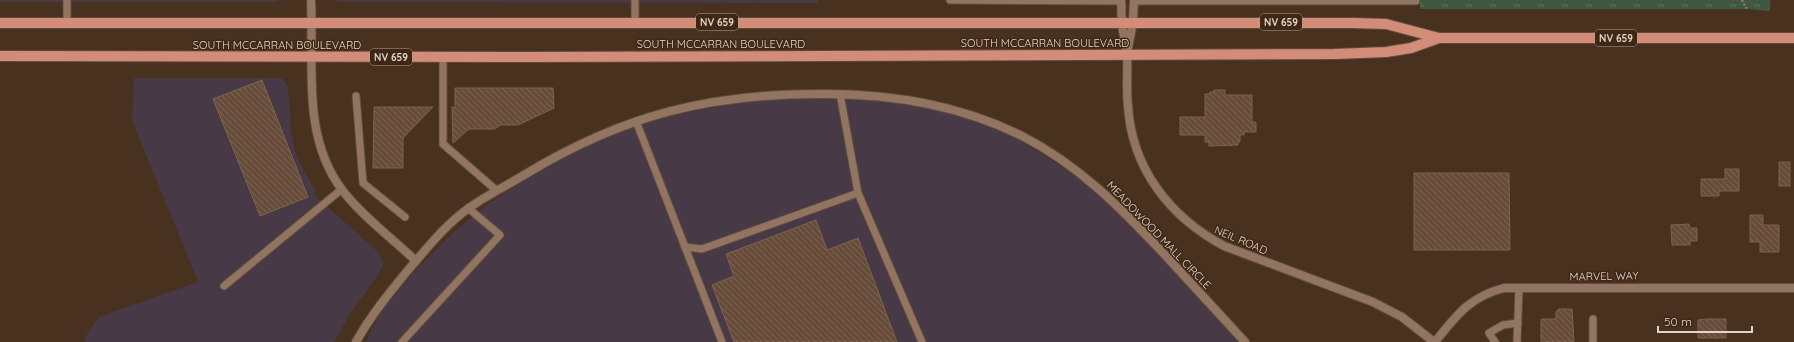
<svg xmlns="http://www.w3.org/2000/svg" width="1794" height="342" font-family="Quicksand,sans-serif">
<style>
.commercial{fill:#483946}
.grass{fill:url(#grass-tufts)}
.building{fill:url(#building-back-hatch);stroke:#7d634f}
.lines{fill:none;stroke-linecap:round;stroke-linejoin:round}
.service-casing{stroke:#614d3d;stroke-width:9}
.minor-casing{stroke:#614d3d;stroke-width:10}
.tertiary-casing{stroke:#614d3d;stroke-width:10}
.primary-casing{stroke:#614d3d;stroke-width:12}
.path{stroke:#8c7869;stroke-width:2.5;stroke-dasharray:2 2;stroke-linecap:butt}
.service{stroke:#917561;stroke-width:7}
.minor{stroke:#917561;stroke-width:8}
.tertiary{stroke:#917561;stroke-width:8}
.primary{stroke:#d28c77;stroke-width:10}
.labels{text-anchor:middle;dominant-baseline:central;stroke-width:3;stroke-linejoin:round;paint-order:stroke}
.shield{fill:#3e2715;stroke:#b2a093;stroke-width:1}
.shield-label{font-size:10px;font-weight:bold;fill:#e3d4c9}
.street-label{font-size:11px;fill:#e3d4c9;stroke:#3e2715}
</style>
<defs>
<pattern id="grass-tufts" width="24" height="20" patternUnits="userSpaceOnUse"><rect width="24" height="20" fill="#405841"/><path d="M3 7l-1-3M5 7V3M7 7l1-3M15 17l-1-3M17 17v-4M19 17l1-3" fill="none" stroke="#5b6f5b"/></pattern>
<pattern id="building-back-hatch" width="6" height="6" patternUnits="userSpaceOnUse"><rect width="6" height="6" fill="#664c39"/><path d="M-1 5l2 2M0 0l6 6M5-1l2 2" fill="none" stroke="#7c6554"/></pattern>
</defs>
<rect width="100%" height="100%" fill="#49311f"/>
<g class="commercial">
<path d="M0,0h280l-3,2h-277z"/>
<path d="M333,0h485l1,3 -478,-1z"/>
<path d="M134,78h147l7,8 3,45 6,27 18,32v6l62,55 7,11 -6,13 -27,37 -17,30h-249v-5l14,-20 99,-35 -66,-162z"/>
<path d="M817,95l119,10 78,32 59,37 41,33 126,135h-874l15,-31 34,-40 40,-40 34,-28 48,-31 45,-27 74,-26 89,-18z"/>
</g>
<path class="grass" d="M1420,0h350v11l-23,-2h-327z"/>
<g class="building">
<path d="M262,80l46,117 -48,19 -47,-117z"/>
<path d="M455,88h98l1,20 -36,17h-17l-7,4h-25l-16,14 -1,-36 3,1z"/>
<path d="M1214,90h11v5h27v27h4v10h-12v3h-4v7h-2v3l-29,1v-4h-4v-7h-25v-18h25v-23h5v-2h4z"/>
<path d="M374,107h59l-30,31v30h-30z"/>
<rect x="1779" y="162" width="11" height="24"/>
<path d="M1725,169h14v22h-20v5h-18v-17h24z"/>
<path d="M1414,173h95l1,77h-96z"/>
<path d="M1750,215h13v10h16v27h-19v-10h-10z"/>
<path d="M816,220l11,30 31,-12 39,104h-163l-22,-57 22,-9 -8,-22z"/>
<path d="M1689,224l1,4h7v13h-7v4h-18l-1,-20z"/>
<path d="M1559,309h13l2,33h-33v-23h15v-7z"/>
<path d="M1708,319h18v19h-28v-18z"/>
</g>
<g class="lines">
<g class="service-casing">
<g id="service">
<path d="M950,0l171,1"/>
<path d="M1134,1h282v-1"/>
<path d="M635,22v-22"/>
<path d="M67,23v-23"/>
<path d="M443,57v87l53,46"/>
<path d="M840,94l18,99"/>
<path d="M356,96l7,87 42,34"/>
<path d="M636,121l49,126"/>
<path d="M224,286l118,-97"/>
<path d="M1593,319v23"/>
<path d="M402,342l98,-107 -32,-27"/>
<path d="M722,342l-37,-95 17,2 156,-56 64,149"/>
<path d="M1495,342l-6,-9 14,-8 15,-2"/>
<path d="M1517,342l2,-54"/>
</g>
</g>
<g class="minor-casing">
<g id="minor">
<path d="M311,0c3,64 -10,137 32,191 18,24 51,49 73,70"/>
<path d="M356,342c15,-27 34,-50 53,-73 19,-22 37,-45 60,-61 18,-13 37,-22 55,-33 99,-60 186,-82 301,-81 69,0 135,11 197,42 57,29 100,73 143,119 27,29 53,58 80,87"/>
<path d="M1435,342c21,-26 34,-45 69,-54h290"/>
</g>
</g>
<g class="tertiary-casing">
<g id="tertiary">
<path d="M1121,0c1,8 0,16 1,24 1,10 4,20 5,30 1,17 -1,35 1,52 4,63 42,111 96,140l149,56 29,15 32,25"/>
<path d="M1128,48l5,-26 1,-22"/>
</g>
</g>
<g class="primary-casing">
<g id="primary">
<path d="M0,23h1353l33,1 53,14h355"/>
<path d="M0,56l530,1 805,-3 51,-2 25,-4 28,-10"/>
</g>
</g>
<path class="path" d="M1742,0l5,9"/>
<use href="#service" class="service"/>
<use href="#minor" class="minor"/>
<use href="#tertiary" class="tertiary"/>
<use href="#primary" class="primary"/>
</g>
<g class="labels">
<g class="shield">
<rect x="696" y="14" width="42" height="16" rx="3"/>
<rect x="1260" y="14" width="42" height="16" rx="3"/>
<rect x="1595" y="30" width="42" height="16" rx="3"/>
<rect x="370" y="49" width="42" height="16" rx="3"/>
</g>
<g class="shield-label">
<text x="717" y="22">NV 659</text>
<text x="1281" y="22">NV 659</text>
<text x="1616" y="38">NV 659</text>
<text x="391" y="57">NV 659</text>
</g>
<g class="street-label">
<text x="1045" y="43">SOUTH MCCARRAN BOULEVARD</text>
<text x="721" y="44">SOUTH MCCARRAN BOULEVARD</text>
<text x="277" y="45">SOUTH MCCARRAN BOULEVARD</text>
<text transform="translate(1159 235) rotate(46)">MEADOWOOD MALL CIRCLE</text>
<text transform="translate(1241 240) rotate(23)">NEIL ROAD</text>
<text transform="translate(1604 276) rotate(-1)">MARVEL WAY</text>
</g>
</g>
<path d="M1658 326v6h94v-6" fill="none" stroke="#e3d4c9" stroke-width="2"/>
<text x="1664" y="326" font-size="12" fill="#e3d4c9" stroke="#3e2715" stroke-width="3" paint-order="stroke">50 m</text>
</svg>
